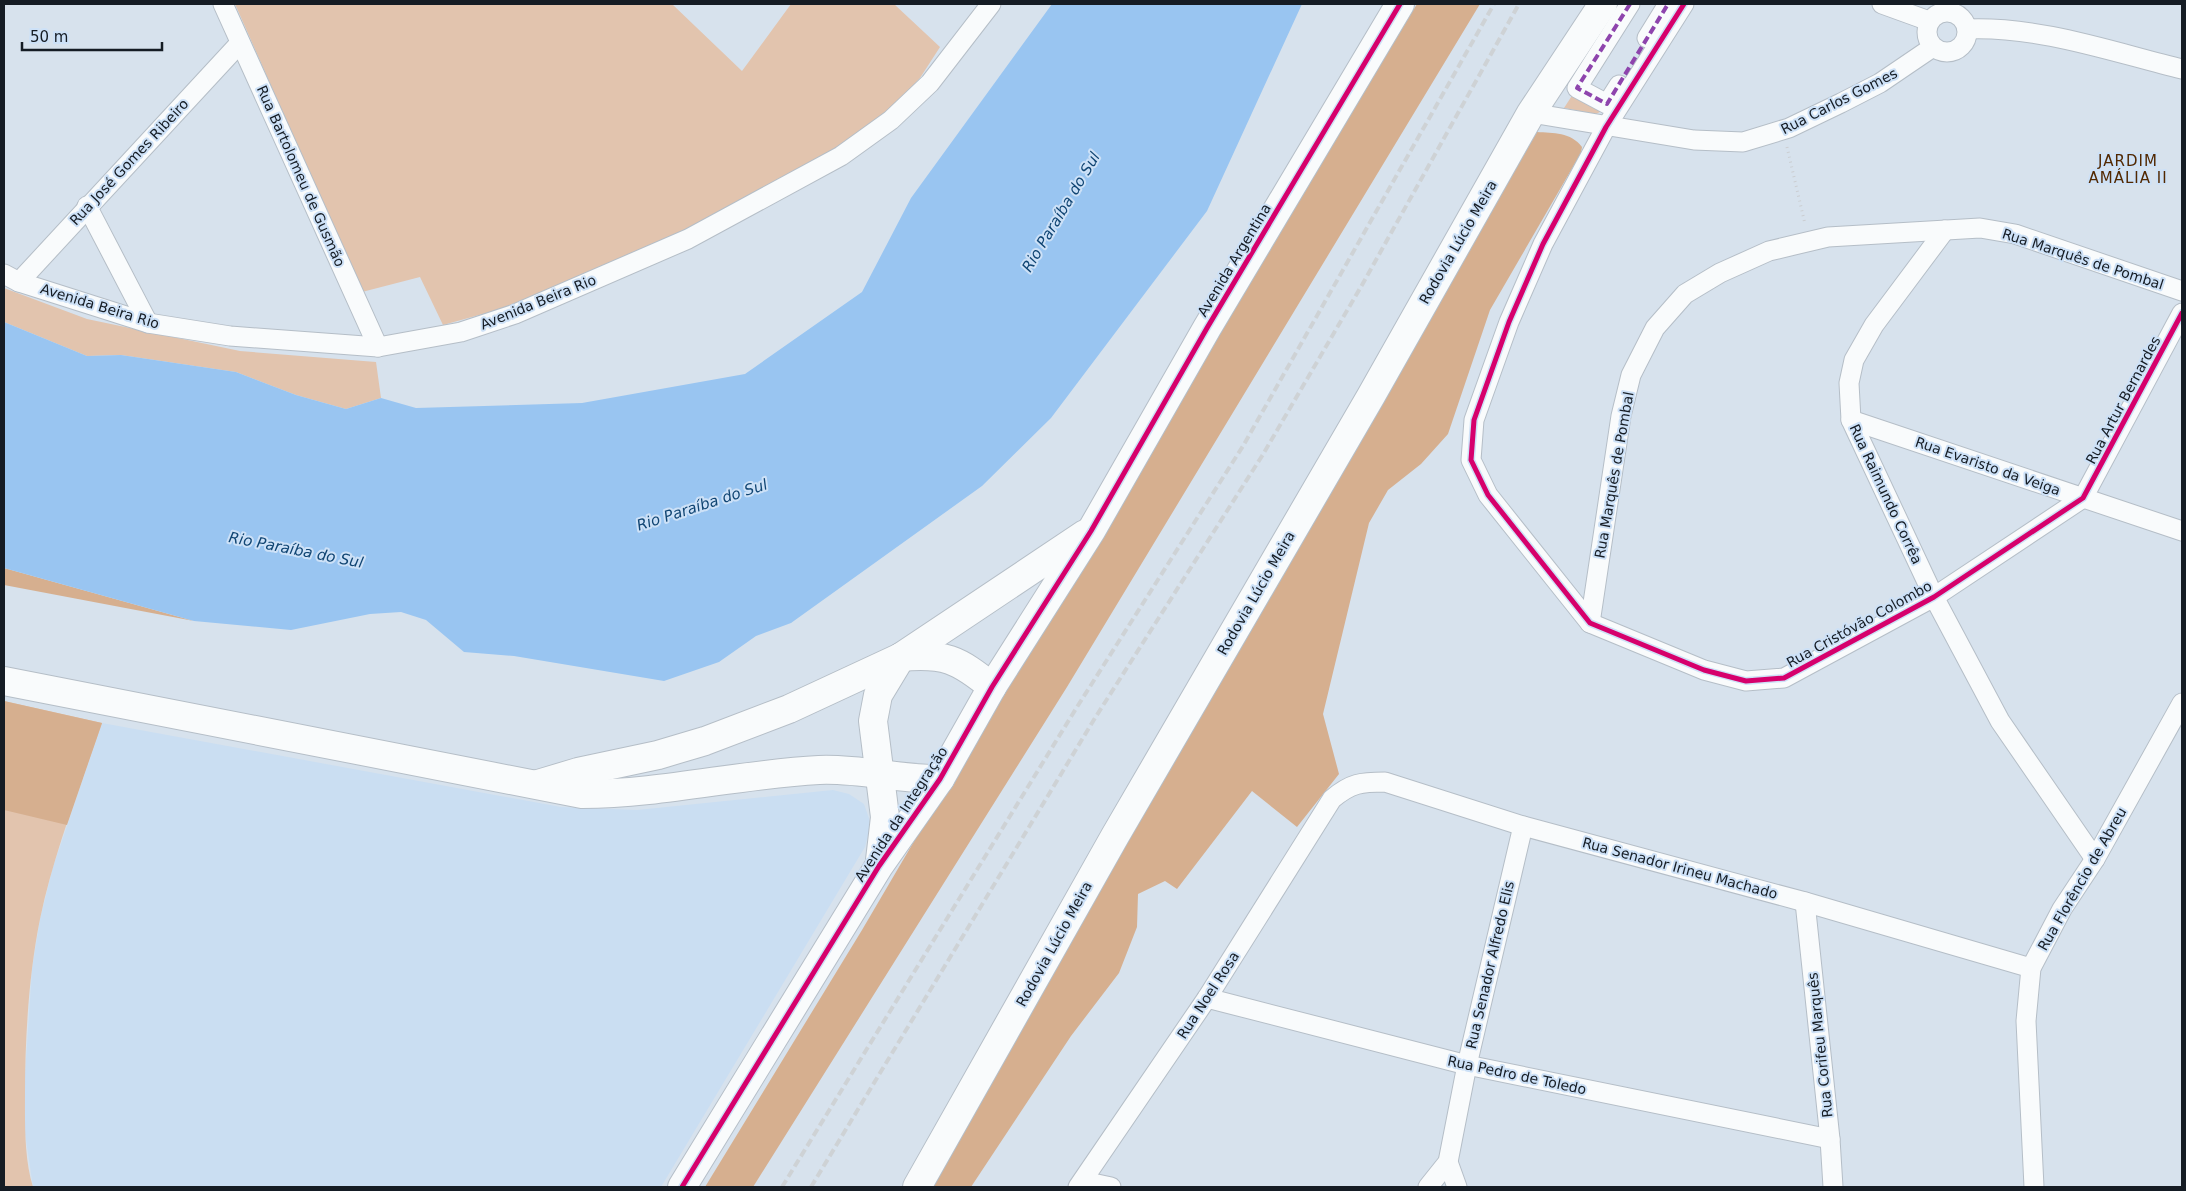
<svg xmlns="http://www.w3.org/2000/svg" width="2186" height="1191" font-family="'DejaVu Sans',sans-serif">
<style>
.built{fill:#cadef2}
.green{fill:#e2c4ae}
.forest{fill:#d6af8f}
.water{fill:#99c5f1}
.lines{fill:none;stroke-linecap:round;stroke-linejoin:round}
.street-casing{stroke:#b5bec7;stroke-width:21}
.secondary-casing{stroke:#b5bec7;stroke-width:30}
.primary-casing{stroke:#b5bec7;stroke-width:30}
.path{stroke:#cbced2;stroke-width:3;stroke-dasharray:1 4;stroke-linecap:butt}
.street{stroke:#f9fbfc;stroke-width:19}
.secondary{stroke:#f9fbfc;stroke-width:28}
.primary{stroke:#f9fbfc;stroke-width:28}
.rail{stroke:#ced2d5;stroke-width:4;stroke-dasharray:8 4;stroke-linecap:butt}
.quiet{stroke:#8e44ad;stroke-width:4;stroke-dasharray:8 4;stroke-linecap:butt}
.cycleway-casing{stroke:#cde1f7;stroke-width:8}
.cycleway{stroke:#d6006c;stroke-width:5}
.labels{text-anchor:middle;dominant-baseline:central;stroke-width:4;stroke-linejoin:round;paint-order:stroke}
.street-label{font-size:14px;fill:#151c24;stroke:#cde1f7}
.neighbourhood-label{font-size:15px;letter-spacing:1px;fill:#522800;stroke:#cde1f7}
.water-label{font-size:15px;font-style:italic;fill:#104573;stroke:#cde1f7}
</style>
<rect width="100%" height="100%" fill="#d7e2ed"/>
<path class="built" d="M102,723l459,84 76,3 196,-20 16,4 15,10 7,20 -6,23 -204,340h-628l-8,-54v-59l7,-105 8,-50 13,-52z"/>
<g class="green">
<path d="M235,4h437l70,67 49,-67h103l46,43 -20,31 -43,46 -55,34 -90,49 -72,35 -152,65 -65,18 -23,-48 -58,15z"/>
<path d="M1577,88l25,23 -6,3 -32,-6z"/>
<path d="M4,288l83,31 153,32 136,11 5,36 -35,11 -50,-14 -60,-23 -115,-17 -34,1 -83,-34z"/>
<path d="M4,701l98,22c-22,64 -48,129 -62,196 -11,54 -15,118 -15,174 0,30 -1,65 8,94h-29z"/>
</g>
<g class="forest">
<path d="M1417,4h63l-413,683 -314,500h-48l157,-257 152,-259z"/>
<path d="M1537,132c16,1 34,0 45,15l-1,6 -91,157 -42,124 -27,30 -33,26 -19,33 -46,191 16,60 -42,53 -45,-36 -75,98 -12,-8 -27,13 -1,33 -18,46 -48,63 -100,151h-39l144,-257z"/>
<path d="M4,568l190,53 -190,-36z"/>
<path d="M4,701l98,22 -35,102 -63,-15z"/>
</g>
<path class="water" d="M1052,4h250l-95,207 -156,207 -69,68 -191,137 -35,13 -37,26 -55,19 -150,-25 -50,-4 -38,-32 -25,-8 -31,2 -79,16 -97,-9 -190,-53v-246l83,34 34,-1 115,17 60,23 50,14 35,-11 35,10 166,-5 163,-29 117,-82 49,-94z"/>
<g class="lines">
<g class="street-casing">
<g id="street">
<path d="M223,4l155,343"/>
<path d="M1684,4l-78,123 -63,117 -34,78 -35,98 -3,40 17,35 102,128 114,47 42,11 38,-3 150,-81 149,-99 99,-185"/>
<path d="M1882,4l47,17"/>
<circle cx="1947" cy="32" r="20"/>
<path d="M1967,29c73,-3 145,23 215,40"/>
<path d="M1647,38l21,-34"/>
<path d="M1619,85l-12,19 -30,-16 53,-84"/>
<path d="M1531,113l163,27 49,2 46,-14 52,-25 39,-20 53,-36"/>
<path d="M87,206l61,117"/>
<path d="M1945,230l-71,95 -20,35 -5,23 2,37 83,177 66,124 95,138"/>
<path d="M4,274l15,8 129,41 82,13 148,11 83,-15 54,-18 173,-75 153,-83 50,-36 39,-37 61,-79"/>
<path d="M19,282l221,-239"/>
<path d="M1851,420l331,111"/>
<path d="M1590,623l31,-207 10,-41 24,-47 30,-34 35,-21 49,-22 59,-14 152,-9 35,6 167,57"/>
<path d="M1805,902l25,237 3,48"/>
<path d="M1207,998l260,67 363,74"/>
<path d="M1448,1162l9,25"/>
<path d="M1083,1181l28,6"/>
<path d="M1078,1187l129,-189 125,-199c19,-16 29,-17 53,-17l138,44 282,76 226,66"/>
<path d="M1428,1187l20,-25 19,-97 56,-239"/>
<path d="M2034,1187l-8,-166 5,-53 31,-59 33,-50 87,-156"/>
</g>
</g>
<g class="secondary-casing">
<g id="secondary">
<path d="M901,657c43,-4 57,2 91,30"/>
<path d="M4,681l578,113c80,0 157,-20 237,-24 41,-2 81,10 121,9"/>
<path d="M538,784l40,-12 80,-17 47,-14 84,-32 112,-52 184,-123"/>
<path d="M880,860l5,-43 -12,-96 5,-26 23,-38"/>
<path d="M682,1187l197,-321 61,-87 52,-92 99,-156 116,-203 193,-324"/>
</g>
</g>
<g class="primary-casing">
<path id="primary" d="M917,1187l198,-351 256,-440 160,-283 72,-109"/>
</g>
<path class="path" d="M1787,147l18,77"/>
<use href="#street" class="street"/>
<use href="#secondary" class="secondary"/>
<use href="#primary" class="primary"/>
<g class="rail">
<path d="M782,1187l295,-480 166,-261 251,-442"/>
<path d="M811,1187l284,-469 167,-262 100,-171 157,-281"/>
</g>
<path class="quiet" d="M1630,4l-53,84 30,16 61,-100"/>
<g class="cycleway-casing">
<g id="cycleway">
<path d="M1684,4l-78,123 -63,117 -34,78 -35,98 -3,40 17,35 102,128 114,47 42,11 38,-3 150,-81 149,-99 99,-185"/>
<path d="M682,1187l197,-321 61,-87 52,-92 99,-156 116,-203 193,-324"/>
</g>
</g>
<use href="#cycleway" class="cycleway"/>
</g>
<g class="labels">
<g class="street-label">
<text transform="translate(1839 101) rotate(-27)">Rua Carlos Gomes</text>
<text transform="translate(129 162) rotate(-47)">Rua José Gomes Ribeiro</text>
<text transform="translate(301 176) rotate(66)">Rua Bartolomeu de Gusmão</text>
<text transform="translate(1458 242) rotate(-60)">Rodovia Lúcio Meira</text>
<text transform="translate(2083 259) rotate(18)">Rua Marquês de Pombal</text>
<text transform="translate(1234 260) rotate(-59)">Avenida Argentina</text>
<text transform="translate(538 302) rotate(-22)">Avenida Beira Rio</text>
<text transform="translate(100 306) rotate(17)">Avenida Beira Rio</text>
<text transform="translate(2123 400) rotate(-62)">Rua Artur Bernardes</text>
<text transform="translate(1988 466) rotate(19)">Rua Evaristo da Veiga</text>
<text transform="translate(1614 475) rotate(-80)">Rua Marquês de Pombal</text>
<text transform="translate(1886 494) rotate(65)">Rua Raimundo Corrêa</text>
<text transform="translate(1256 593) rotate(-60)">Rodovia Lúcio Meira</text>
<text transform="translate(1859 624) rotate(-29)">Rua Cristóvão Colombo</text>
<text transform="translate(901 814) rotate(-57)">Avenida da Integração</text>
<text transform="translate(1680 868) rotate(15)">Rua Senador Irineu Machado</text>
<text transform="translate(2082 879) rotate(-60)">Rua Florêncio de Abreu</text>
<text transform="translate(1054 944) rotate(-61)">Rodovia Lúcio Meira</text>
<text transform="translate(1490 965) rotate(-77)">Rua Senador Alfredo Elis</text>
<text transform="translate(1208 995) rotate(-57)">Rua Noel Rosa</text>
<text transform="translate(1820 1045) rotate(-96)">Rua Corifeu Marquês</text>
<text transform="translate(1517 1075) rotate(12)">Rua Pedro de Toledo</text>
</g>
<g class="neighbourhood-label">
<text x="2128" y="161">JARDIM<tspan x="2128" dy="17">AMÁLIA II</tspan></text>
</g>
<g class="water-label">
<text transform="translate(1061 212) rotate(-59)">Rio Paraíba do Sul</text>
<text transform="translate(702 505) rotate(-18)">Rio Paraíba do Sul</text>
<text transform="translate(296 550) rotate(11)">Rio Paraíba do Sul</text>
</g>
</g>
<rect width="2186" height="1191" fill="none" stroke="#151c24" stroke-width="10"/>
<path d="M22 42v8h140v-8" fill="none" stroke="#151c24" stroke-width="2.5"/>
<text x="30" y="42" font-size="15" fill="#151c24" stroke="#cde1f7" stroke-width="4" paint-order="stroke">50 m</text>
</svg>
